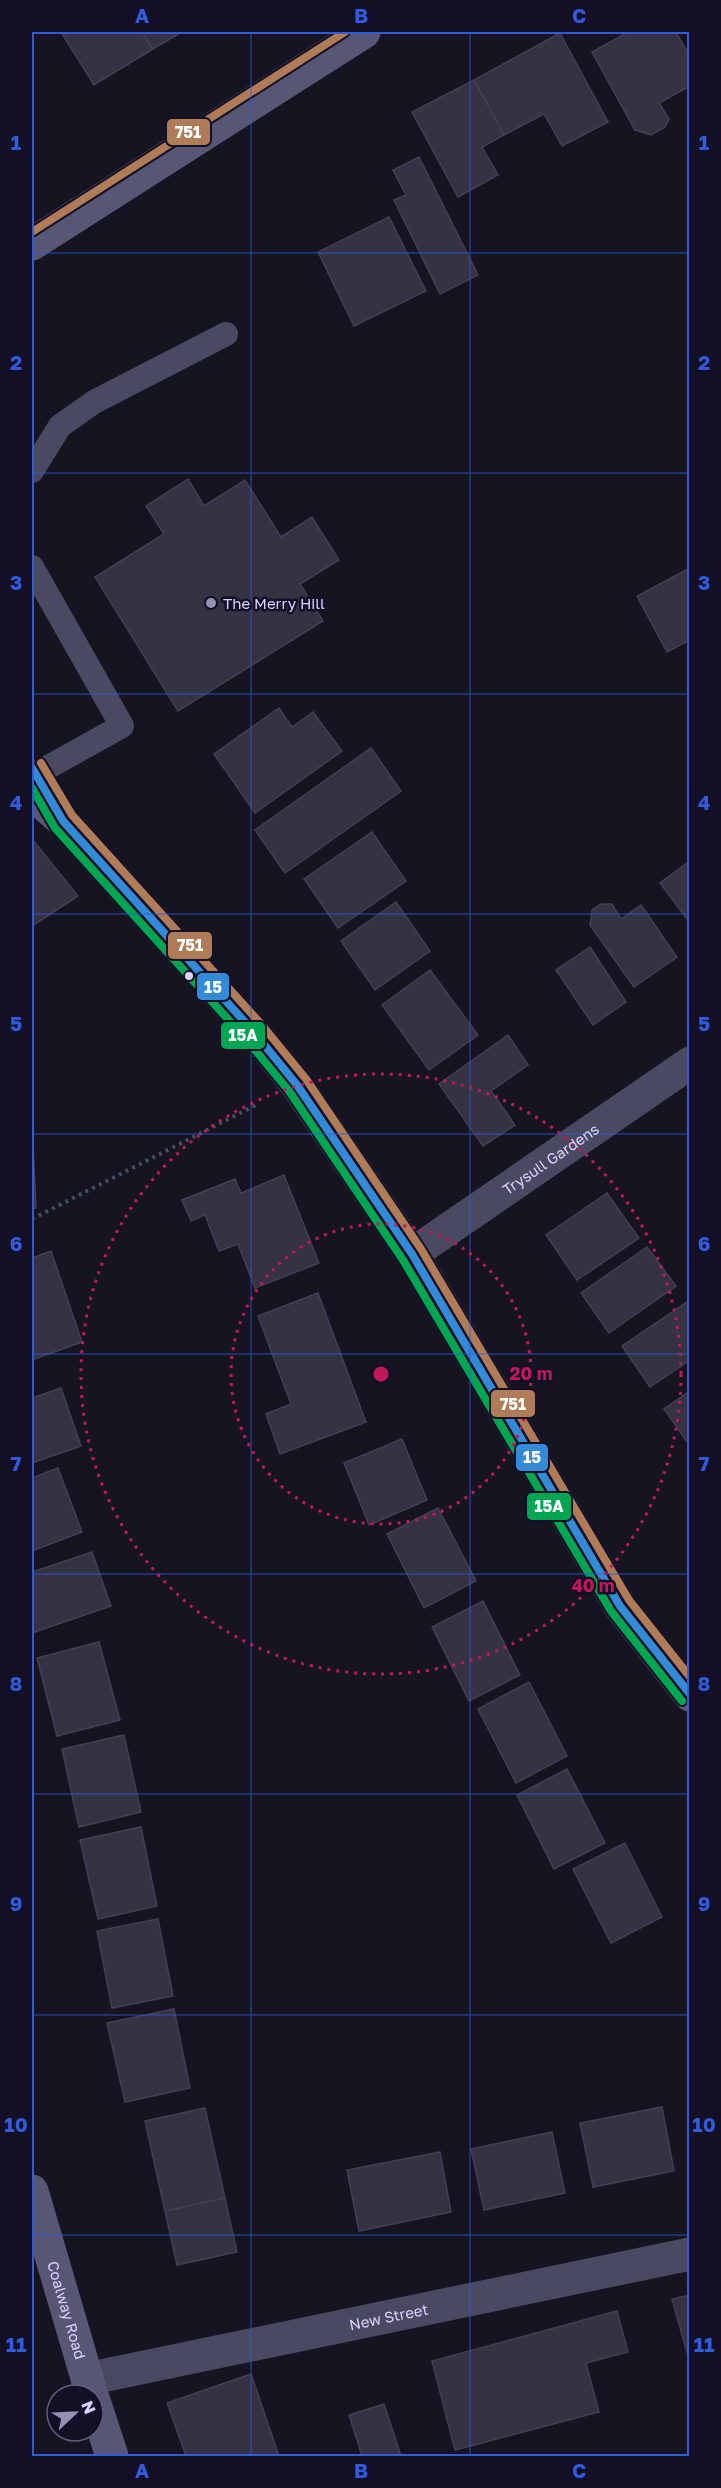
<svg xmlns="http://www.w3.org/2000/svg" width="721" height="2488" font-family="'Golos Text',sans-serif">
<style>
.building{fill:#343243;stroke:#433f54;stroke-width:1.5}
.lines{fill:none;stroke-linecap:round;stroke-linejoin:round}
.path{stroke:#44505f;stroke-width:4;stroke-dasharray:3 4.5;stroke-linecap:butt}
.lane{stroke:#4a4962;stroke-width:24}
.street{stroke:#4a4962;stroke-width:33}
.secondary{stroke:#575674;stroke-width:33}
.bus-1-casing{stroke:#130f26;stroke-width:12}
.bus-2-casing{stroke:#130f26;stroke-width:12}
.bus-3-casing{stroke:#130f26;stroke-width:12}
.bus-1{stroke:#338bd7;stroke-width:8}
.bus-2{stroke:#00a651;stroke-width:8}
.bus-3{stroke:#b07c57;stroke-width:8}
.grid{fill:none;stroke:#305bdc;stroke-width:1.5;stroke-opacity:0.55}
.ring{fill:none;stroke:#c2185b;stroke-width:3;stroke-dasharray:3 6}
.poi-dot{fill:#9591b1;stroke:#130f26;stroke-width:2}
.bus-dot{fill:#d9d4ff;stroke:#130f26;stroke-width:2}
.labels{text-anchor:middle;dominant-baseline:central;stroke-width:5;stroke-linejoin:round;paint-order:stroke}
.poi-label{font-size:15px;fill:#d9d4ff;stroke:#130f26;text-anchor:start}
.street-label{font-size:15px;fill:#d9d4ff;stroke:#130f26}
.centre{fill:#c2185b;stroke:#130f26;stroke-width:3}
.ring-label{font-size:18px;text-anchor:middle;font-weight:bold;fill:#c2185b;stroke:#130f26;stroke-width:5;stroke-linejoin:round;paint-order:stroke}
.line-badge{stroke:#130f26;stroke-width:2}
.badge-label{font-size:16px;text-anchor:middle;font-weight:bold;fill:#fff}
.neatline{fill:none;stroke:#305bdc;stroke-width:2}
.grid-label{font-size:20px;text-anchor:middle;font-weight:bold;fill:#305bdc}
</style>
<rect width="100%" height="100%" fill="#161421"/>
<g class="building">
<path d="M61,32h81l11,17 -59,36z"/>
<path d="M142,32h40l-29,17z"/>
<path d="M628,32h48l14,25v29l-31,17 10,16 -4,8 -14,8 -16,-5 -43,-78z"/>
<path d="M560,33l48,89 -46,24 -18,-32 -40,21 -30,-55z"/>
<path d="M474,80l30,55 -22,12 16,28 -40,22 -46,-85z"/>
<path d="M419,157l59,118 -38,19 -46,-94 12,-5 -13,-25z"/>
<path d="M389,217l37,74 -72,35 -36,-74z"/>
<path d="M188,479l16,27 41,-26 36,57 31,-20 27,43 -39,24 23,37 -145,90 -83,-134 69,-43 -18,-28z"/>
<path d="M690,568v72l-23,12 -30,-56z"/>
<path d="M279,708l13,19 21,-15 29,39 -87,62 -41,-59z"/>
<path d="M371,748l30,43 -116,82 -30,-43z"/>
<path d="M372,832l34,49 -68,47 -34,-49z"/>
<path d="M32,839l46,57 -46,30z"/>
<path d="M690,861v62l-30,-40z"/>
<path d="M396,902l34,49 -55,39 -34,-49z"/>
<path d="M601,904h11l9,15 20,-14 36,52 -43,30 -44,-62 2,-15z"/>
<path d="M590,947l36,55 -33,23 -37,-55z"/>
<path d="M430,970l48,65 -49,35 -47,-65z"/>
<path d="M508,1035l20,30 -37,26 24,34 -32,21 -44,-62z"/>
<path d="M32,1123l4,85 -4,1z"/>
<path d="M284,1175l35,88 -64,25 -17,-44 -19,7 -14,-36 -14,6 -9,-21 53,-21 6,14z"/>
<path d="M607,1193l32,45 -62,42 -31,-45z"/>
<path d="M647,1247l29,39 -67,47 -28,-40z"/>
<path d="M51,1251l31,91 -50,18v-102z"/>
<path d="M318,1293l48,129 -86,32 -14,-40 25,-10 -33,-88z"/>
<path d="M690,1300v60l-40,27 -28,-41z"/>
<path d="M61,1388l20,58 -49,17v-65z"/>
<path d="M690,1391v55l-26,-37z"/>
<path d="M402,1439l25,61 -58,25 -25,-62z"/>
<path d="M58,1468l24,64 -50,19v-73z"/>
<path d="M438,1508l38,73 -52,27 -37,-74z"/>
<path d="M92,1552l19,54 -79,27v-61z"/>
<path d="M483,1601l37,74 -51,26 -37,-74z"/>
<path d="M99,1642l21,78 -63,16 -20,-78z"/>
<path d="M529,1682l38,74 -51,27 -38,-74z"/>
<path d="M124,1735l17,77 -62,15 -17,-78z"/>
<path d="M567,1769l38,74 -51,26 -37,-74z"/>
<path d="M141,1827l16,79 -59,13 -18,-79z"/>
<path d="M625,1843l37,74 -51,26 -38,-74z"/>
<path d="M158,1919l15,77 -61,12 -15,-77z"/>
<path d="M174,2009l16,79 -65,14 -18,-79z"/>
<path d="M662,2107l12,64 -81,16 -13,-64z"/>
<path d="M205,2108l20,90 -60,13 -20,-90z"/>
<path d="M552,2132l13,61 -81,17 -13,-61z"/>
<path d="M440,2152l11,60 -92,19 -12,-61z"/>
<path d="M225,2198l12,54 -60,13 -12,-54z"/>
<path d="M690,2295v68l-18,-64z"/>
<path d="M617,2311l11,41 -42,11 13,49 -144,38 -23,-89z"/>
<path d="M251,2374l28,82h-93l-19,-53z"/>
<path d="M384,2404l17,52h-39l-13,-41z"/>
</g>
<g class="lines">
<path class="path" d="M32,1219l226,-115"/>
<g class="lane">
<path d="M32,471l28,-45 34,-24 132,-68"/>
<path d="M32,567l90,159 -86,48"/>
</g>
<g class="street">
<path id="s1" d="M412,1254l278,-191"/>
<path id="s2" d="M87,2379l603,-125"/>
</g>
<g class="secondary">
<path d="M32,244l332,-212"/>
<path d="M32,794l31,27 190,210 44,54 115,169 208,352 70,89"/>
<path id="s3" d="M32,2191l60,204"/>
<path d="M93,2398l19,58"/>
</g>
<g class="bus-1-casing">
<path id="bus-1" d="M32,768l31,53 190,210 44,54 115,169 208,352 70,88"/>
</g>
<g class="bus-2-casing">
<path id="bus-2" d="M32,788l23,40 190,210 44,53 114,169 208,351 71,90"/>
</g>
<g class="bus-3-casing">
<g id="bus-3">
<path d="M32,232l313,-200"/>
<path d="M41,763l31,52 189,209 45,55 115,170 208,351 61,77"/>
</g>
</g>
<use href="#bus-1" class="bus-1"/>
<use href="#bus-2" class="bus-2"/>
<use href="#bus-3" class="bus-3"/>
</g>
<path class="grid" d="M251,32v2424M470,32v2424M32,253h658M32,473h658M32,694h658M32,914h658M32,1134h658M32,1354h658M32,1574h658M32,1794h658M32,2015h658M32,2235h658"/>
<g class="ring">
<circle cx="381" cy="1374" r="150"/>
<circle cx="381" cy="1374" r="300"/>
</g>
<circle class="poi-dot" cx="211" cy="603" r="6"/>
<circle class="bus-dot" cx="189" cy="976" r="5"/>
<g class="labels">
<g class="poi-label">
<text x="223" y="603">The Merry Hill</text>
</g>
<g class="street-label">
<text stroke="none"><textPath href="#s1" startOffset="168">Trysull Gardens</textPath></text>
<text stroke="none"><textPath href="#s3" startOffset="124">Coalway Road</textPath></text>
<text stroke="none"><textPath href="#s2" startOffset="308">New Street</textPath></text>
</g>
</g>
<circle cx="381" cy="1374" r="9" class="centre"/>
<g class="ring-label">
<text x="531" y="1380">20 m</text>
<text x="593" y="1592">40 m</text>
</g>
<g class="line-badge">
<rect x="166" y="118" width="45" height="28" rx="6" fill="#b07c57"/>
<rect x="167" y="931" width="46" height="29" rx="6" fill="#b07c57"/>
<rect x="196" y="972" width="34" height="29" rx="6" fill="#338bd7"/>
<rect x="220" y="1021" width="46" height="29" rx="6" fill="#00a651"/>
<rect x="490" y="1389" width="46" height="29" rx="6" fill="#b07c57"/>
<rect x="515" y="1443" width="34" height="29" rx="6" fill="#338bd7"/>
<rect x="526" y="1492" width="46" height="29" rx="6" fill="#00a651"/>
</g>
<g class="badge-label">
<text x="188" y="138">751</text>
<text x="190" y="951">751</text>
<text x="213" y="993">15</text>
<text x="243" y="1041">15A</text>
<text x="513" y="1410">751</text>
<text x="532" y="1463">15</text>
<text x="549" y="1512">15A</text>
</g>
<rect width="721" height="2488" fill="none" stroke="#130f26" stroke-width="66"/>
<g transform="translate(75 2413) rotate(67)"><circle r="28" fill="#130f26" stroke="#625e7d" stroke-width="1.5"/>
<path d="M0-4.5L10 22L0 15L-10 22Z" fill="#9591b1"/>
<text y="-9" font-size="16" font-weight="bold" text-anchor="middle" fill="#d9d4ff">N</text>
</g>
<rect x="33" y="33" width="655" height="2422" class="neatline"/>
<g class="grid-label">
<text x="142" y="23">A</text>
<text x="361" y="23">B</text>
<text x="579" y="23">C</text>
<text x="16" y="150">1</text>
<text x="704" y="150">1</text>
<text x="16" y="370">2</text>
<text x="704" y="370">2</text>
<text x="16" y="590">3</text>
<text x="704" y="590">3</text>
<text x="16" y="810">4</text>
<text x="704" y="810">4</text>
<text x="16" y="1031">5</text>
<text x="704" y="1031">5</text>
<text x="16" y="1251">6</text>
<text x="704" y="1251">6</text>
<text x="16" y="1471">7</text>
<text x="704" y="1471">7</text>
<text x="16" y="1691">8</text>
<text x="704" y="1691">8</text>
<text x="16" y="1911">9</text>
<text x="704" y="1911">9</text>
<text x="16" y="2132">10</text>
<text x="704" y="2132">10</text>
<text x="16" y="2352">11</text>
<text x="704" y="2352">11</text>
<text x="142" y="2478">A</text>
<text x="361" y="2478">B</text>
<text x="579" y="2478">C</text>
</g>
</svg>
